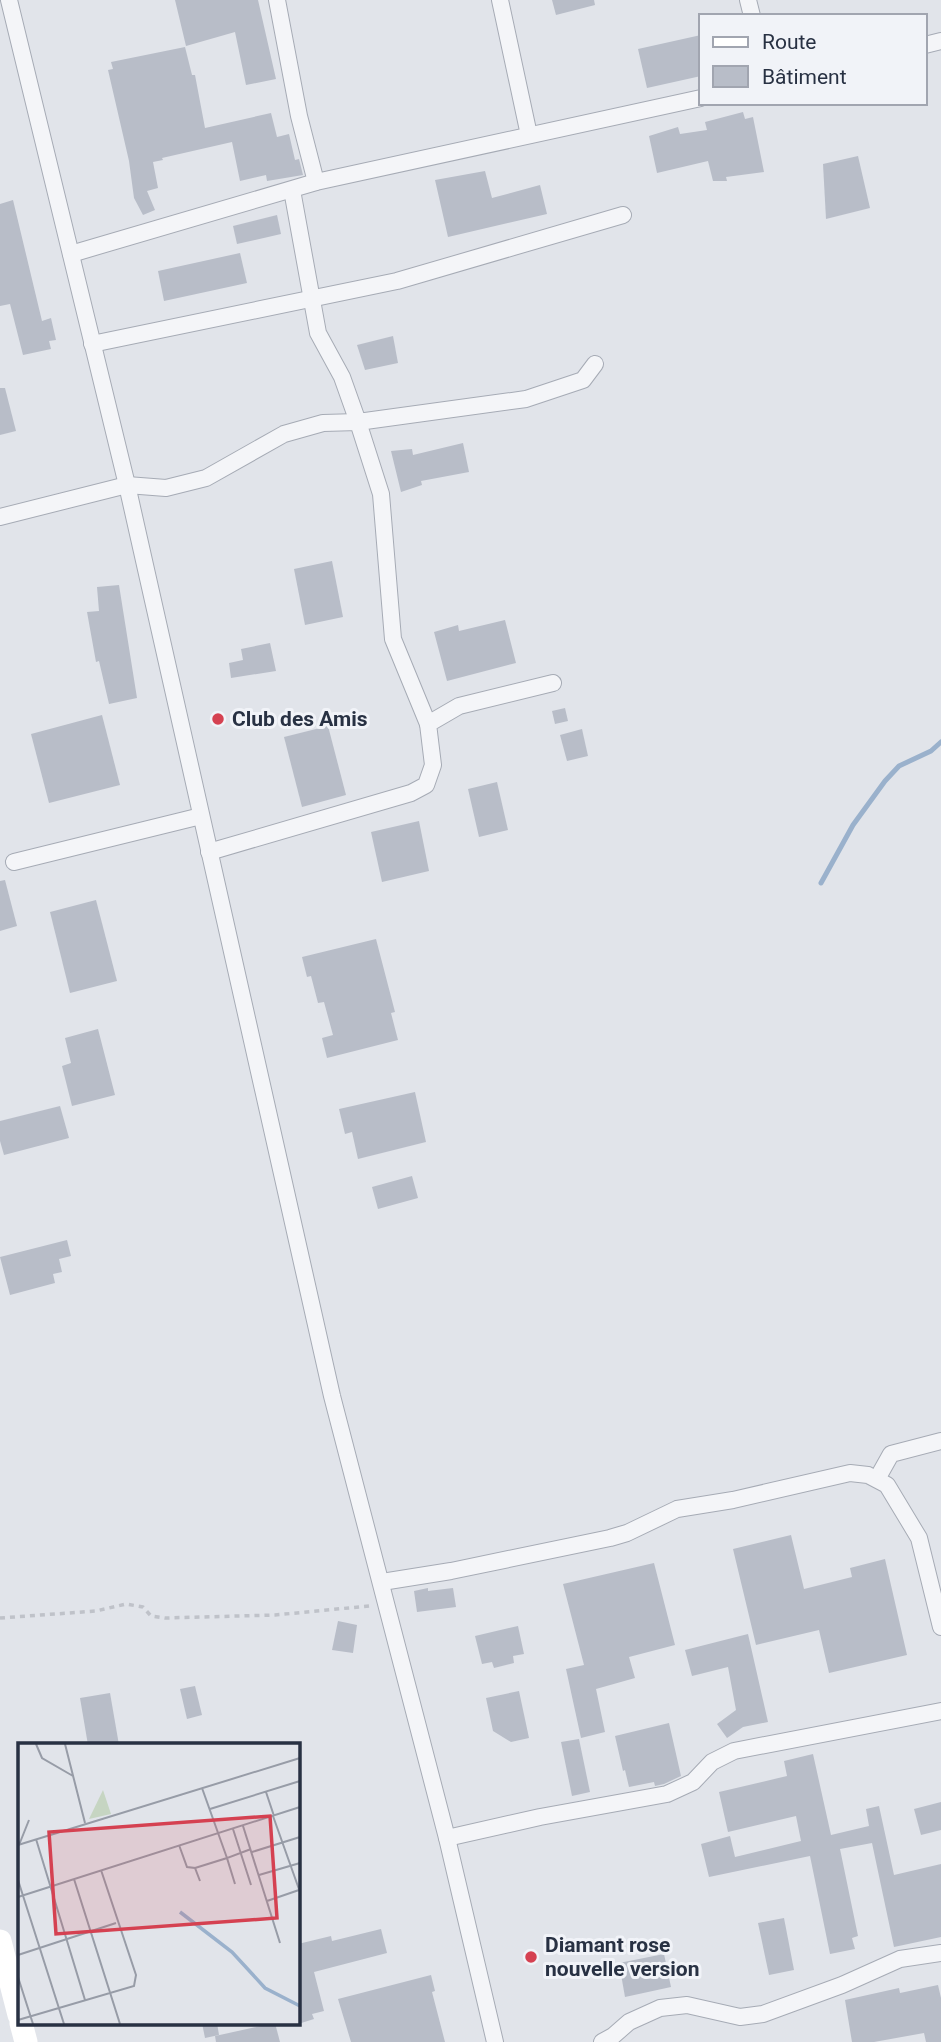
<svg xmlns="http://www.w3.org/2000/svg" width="941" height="2042" font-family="Roboto,sans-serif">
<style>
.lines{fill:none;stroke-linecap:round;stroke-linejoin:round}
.stream{stroke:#9ab1cc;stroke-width:5}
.building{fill:#b8bdc8}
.street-casing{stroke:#a6abb5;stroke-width:18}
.path{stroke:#bfc2c9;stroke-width:3.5;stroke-dasharray:5 5;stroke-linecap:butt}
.street{stroke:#f4f5f8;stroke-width:16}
.secondary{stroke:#fff;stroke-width:23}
.poi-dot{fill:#d54151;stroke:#f1f3f8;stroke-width:2.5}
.labels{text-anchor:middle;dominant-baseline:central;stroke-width:6;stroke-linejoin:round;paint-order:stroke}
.poi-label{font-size:21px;font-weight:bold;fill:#283143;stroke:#f1f3f8;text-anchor:start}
.inset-river{fill:none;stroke:#9ab1cc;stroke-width:3.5}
.inset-road{fill:none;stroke:#979ca7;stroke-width:2}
.view{fill:#d54151;fill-opacity:0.15;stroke:#d54151;stroke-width:3.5}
.inset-edge{fill:none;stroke:#283143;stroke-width:3.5}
</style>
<rect width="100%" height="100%" fill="#e1e4ea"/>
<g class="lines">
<path class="stream" d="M821,883l32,-58 32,-44 14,-15 32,-15 10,-9"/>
</g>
<g class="building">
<path d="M175,0h83l18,79 -30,6 -11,-53 -49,14z"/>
<path d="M552,0h42l1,5 -39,10z"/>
<path d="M701,35v41l-54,12 -9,-39z"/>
<path d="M185,47l7,28h3l10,53 66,-15 6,24 12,-3 6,26 4,-1 4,16 -36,6 -1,-6 -26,6 -8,-39 -70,16 1,2 -10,2 5,26 -11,3 8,19 -12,5 -9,-17 -5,-37 -21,-91 5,-1 -2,-7z"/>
<path d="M743,112l2,7 8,-2 11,55 -38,5 1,4h-14l-5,-20 -51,12 -8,-37 29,-9 2,7 27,-4 -2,-8z"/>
<path d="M858,156l12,52 -44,11 -3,-55z"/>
<path d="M485,171l7,27 48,-13 7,29 -99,23 -13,-57z"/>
<path d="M13,200l29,121 9,-3 5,22 -7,1 2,8 -28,6 -13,-51 -10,2v-102z"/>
<path d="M277,215l4,19 -44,10 -4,-18z"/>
<path d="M240,253l7,30 -83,18 -6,-30z"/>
<path d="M393,336l5,27 -33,7 -8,-25z"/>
<path d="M0,388h5l11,43 -16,4z"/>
<path d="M463,443l6,29 -48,9 1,4 -21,7 -10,-41 21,-2 1,6z"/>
<path d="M332,561l11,56 -38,8 -11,-56z"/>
<path d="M119,585l18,113 -28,6 -10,-43 -3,1 -9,-50 12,-1 -2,-24z"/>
<path d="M505,620l11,43 -69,18 -13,-49 24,-7 1,6z"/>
<path d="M270,643l6,28 -45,7 -2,-15 14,-3 -2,-11z"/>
<path d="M565,708l3,13 -13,3 -3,-13z"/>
<path d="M102,715l18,70 -71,18 -18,-69z"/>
<path d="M328,726l18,69 -44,12 -18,-70z"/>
<path d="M582,729l6,27 -21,5 -7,-26z"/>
<path d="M497,782l11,48 -29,7 -11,-48z"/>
<path d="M419,821l10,50 -47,11 -11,-50z"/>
<path d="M5,880l12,46 -17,5v-50z"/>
<path d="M96,900l21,81 -47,12 -20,-81z"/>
<path d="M376,939l19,73 -4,1 7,27 -71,18 -5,-20 11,-3 -9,-33 -6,1 -7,-27 -4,1 -5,-20z"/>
<path d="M98,1029l17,66 -43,11 -10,-40 9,-3 -6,-25z"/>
<path d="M415,1092l11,50 -68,17 -6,-27 -7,2 -6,-25z"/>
<path d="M60,1106l9,32 -65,17 -4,-14v-20z"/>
<path d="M412,1176l6,22 -40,11 -6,-22z"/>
<path d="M67,1240l4,16 -12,3 3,13 -9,2 2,9 -45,12 -10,-38z"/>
<path d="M791,1535l13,54 48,-12 -2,-9 35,-9 22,96 -78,18 -10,-43 -63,15 -23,-96z"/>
<path d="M654,1563l21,82 -46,12 6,21 -39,11 9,43 -24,6 -15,-69 18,-4 -21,-81z"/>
<path d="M428,1588v3l25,-3 3,19 -39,5 -3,-21z"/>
<path d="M338,1621l19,4 -4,28 -21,-3z"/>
<path d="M518,1626l6,28 -11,2 1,7 -20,5 -2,-6 -10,2 -7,-28z"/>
<path d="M748,1634l20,88 -25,5 -16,11 -10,-14 19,-14 -8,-43 -36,9 -7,-26z"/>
<path d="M195,1686l7,29 -15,4 -7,-30z"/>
<path d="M519,1691l10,47 -18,4 -18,-11 -7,-33z"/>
<path d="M110,1693l9,52h-31l-8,-47z"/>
<path d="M669,1723l12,53 -17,8 -9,2 -1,-4 -25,5 -4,-17 -2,1 -8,-35z"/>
<path d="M579,1739l11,53 -18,4 -11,-54z"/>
<path d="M813,1754l18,81 38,-9 -3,-17 13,-3 15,69 47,-11v73l-47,10 -22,-104 -32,6 18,87 -6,2 3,11 -25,5 -20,-98 -101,21 -8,-33 29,-8 5,21 66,-16 -5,-25 -68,16 -9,-40 68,-16 -3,-15z"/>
<path d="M941,1802v28l-20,5 -7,-26z"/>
<path d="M784,1918l10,52 -25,5 -11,-52z"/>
<path d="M381,1929l6,24 -73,19 10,39 -12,3 2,5 -16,5v-80l33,-8 1,5z"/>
<path d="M664,1954l7,33 -46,10 -6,-34z"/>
<path d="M431,1975l4,16 -3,1 13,50h-94l-13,-43z"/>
<path d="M938,1985l3,13v44h-15l-2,-9 -50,9h-22l-7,-42 54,-12 1,5z"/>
<path d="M202,2023h15l2,12 -14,3z"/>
<path d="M275,2023l5,19h-64l-1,-6z"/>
</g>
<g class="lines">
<g class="street-casing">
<g id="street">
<path d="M9,0l118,485 205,911 115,442 48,204"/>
<path d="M277,0l22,116 17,66"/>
<path d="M500,0l29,135"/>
<path d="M748,0l4,16"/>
<path d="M925,45l16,-4"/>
<path d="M292,190l26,143 24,44 16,45 168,-23 57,-19 12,-16"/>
<path d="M71,254l245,-72 385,-84"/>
<path d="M92,344l305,-63 226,-66"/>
<path d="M0,517l127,-32 39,3 40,-10 78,-44 39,-11 35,-1 23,72 12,145 35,85"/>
<path d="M209,852l202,-59 15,-8 7,-20 -5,-41 31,-18 94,-23"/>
<path d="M14,862l187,-46"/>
<path d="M877,1479l14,-25 50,-13"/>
<path d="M382,1582l69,-11 159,-33 17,-5 50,-24 56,-9 117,-27 18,2 19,10 32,53 22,89"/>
<path d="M447,1838l93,-21 127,-23 26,-12 19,-20 22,-11 207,-40"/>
<path d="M602,2042l11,-6 16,-14 31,-14 27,-3 53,12 23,-3 79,-29 58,-26 41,-6"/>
</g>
</g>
<path class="path" d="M0,1618l96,-7 30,-7 17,3 8,9 14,2 110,-3 94,-9"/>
<use href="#street" class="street"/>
<g class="secondary">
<path d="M0,1941l19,74"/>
<path d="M21,2023l5,19"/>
</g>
</g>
<g class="poi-dot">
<circle cx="218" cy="719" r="7"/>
<circle cx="531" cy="1957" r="7"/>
</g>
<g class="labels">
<g class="poi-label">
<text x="232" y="719">Club des Amis</text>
<text x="545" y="1945">Diamant rose<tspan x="545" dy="24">nouvelle version</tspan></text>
</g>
</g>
<g transform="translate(18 1743)">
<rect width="282" height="282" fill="#e1e4ea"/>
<path d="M85,47l8,24 -22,5z" fill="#c6d5c2"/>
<path class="inset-river" d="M162,169l52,40 33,36 35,18"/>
<path class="inset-road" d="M18,1l6,14 31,18M47,1l20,79M248,49l8,24M192,66l90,-28M255,73l27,76M225,83l37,117M215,86l18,56M18,96l49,161M0,102l282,-87M1,102l10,-25M161,102l8,22 8,1 5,13M234,109l48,-15M177,125l32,-10 -25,-70M241,132l41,-12M56,136l46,145M0,137l46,144M217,141l-8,-26 24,-9M0,154l282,-90M249,158l32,-11M0,212l98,-32M0,234l15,47M0,277l116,-34 2,-11 -35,-105"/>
<path class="view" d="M252,73l7,102 -221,16 -7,-102z"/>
<rect width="282" height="282" class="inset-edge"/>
</g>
<rect x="699" y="14" width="228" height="91" fill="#f1f3f8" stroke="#a1a5b0" stroke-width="2"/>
<rect x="713" y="37" width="35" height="10" fill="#ffffff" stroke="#a1a5b0" stroke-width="2"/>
<text x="762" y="49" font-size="21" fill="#283143">Route</text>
<rect x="713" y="66" width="35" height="21" fill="#b8bdc8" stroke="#a1a5b0" stroke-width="2"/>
<text x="762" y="84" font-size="21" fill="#283143">Bâtiment</text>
</svg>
